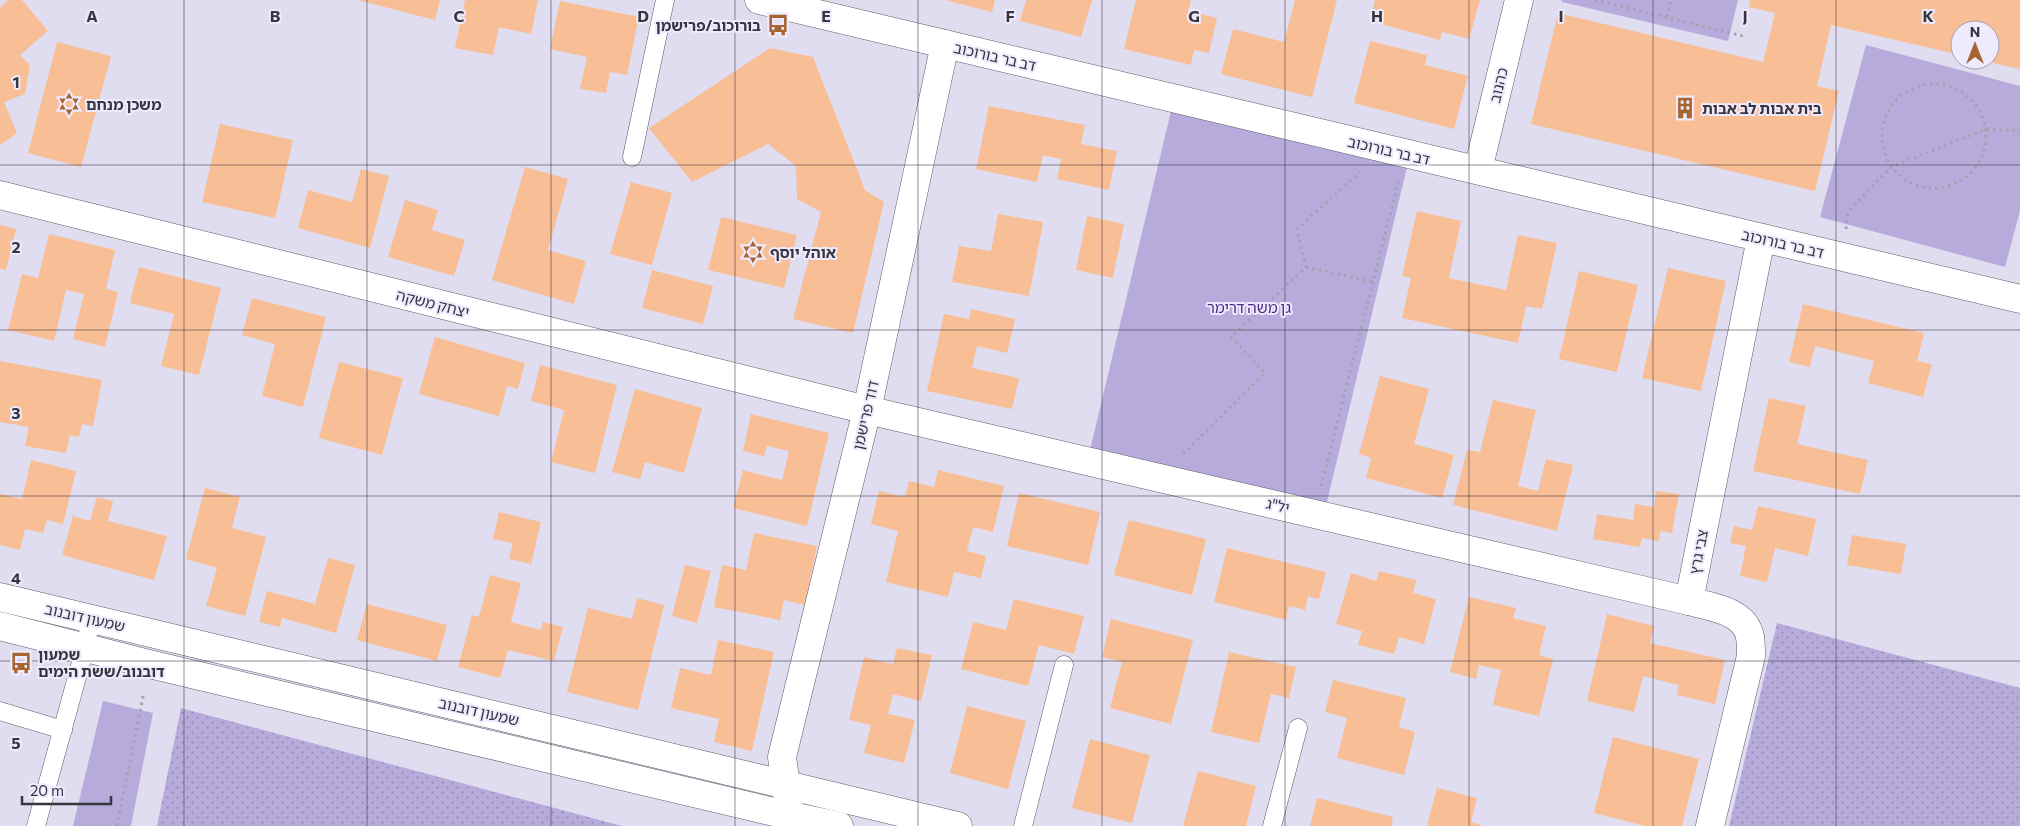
<svg xmlns="http://www.w3.org/2000/svg" width="2020" height="826" font-family="Commissioner,'Noto Sans Hebrew',sans-serif">
<style>
.grass{fill:url(#grass-dots)}
.park{fill:#b7abdc}
.building{fill:#f8be95}
.lines{fill:none;stroke-linecap:round;stroke-linejoin:round}
.lane-casing{stroke:#5d596a;stroke-width:19}
.street-casing{stroke:#5d596a;stroke-width:29}
.secondary-casing{stroke:#5d596a;stroke-width:29}
.path{stroke:#a4a1b0;stroke-width:3;stroke-dasharray:2.5 4;stroke-linecap:butt}
.lane{stroke:#fff;stroke-width:18}
.street{stroke:#fff;stroke-width:28}
.secondary{stroke:#fff;stroke-width:28}
.grid{fill:none;stroke:#37353d;stroke-width:1;stroke-opacity:0.55}
.labels{text-anchor:middle;dominant-baseline:central;stroke-width:4;stroke-linejoin:round;paint-order:stroke}
.poi-label{font-size:15px;font-weight:bold;fill:#37353d;stroke:#efeafe;text-anchor:start}
.street-label{font-size:15px;fill:#37353d;stroke:#efeafe}
.park-label{font-size:15px;fill:#4a2a81;stroke:#efeafe}
.grid-label{font-size:16px;text-anchor:middle;font-weight:bold;fill:#37353d;stroke:#efeafe;stroke-width:4;stroke-linejoin:round;paint-order:stroke}
</style>
<defs>
<pattern id="grass-dots" width="8" height="8" patternUnits="userSpaceOnUse" patternTransform="scale(1.25)"><rect width="8" height="8" fill="#b7abdc"/><path d="M2 2h.1M6 6h.1" fill="none" stroke="#968cb4" stroke-width="1.8" stroke-linecap="round"/></pattern>
</defs>
<rect width="100%" height="100%" fill="#e1ddf1"/>
<g class="grass">
<path d="M1777,623l243,65v138h-291z"/>
<path d="M181,708l441,118h-465z"/>
</g>
<g class="park">
<path d="M1562,0h176l-10,41 -166,-39z"/>
<path d="M1866,45l154,41v125l-15,56 -185,-50z"/>
<path d="M1172,107l236,56 -82,343 -236,-56z"/>
<path d="M103,701l50,12 -22,113h-58z"/>
</g>
<g class="building">
<path d="M8,0h14l26,31 -28,24 10,10 -5,29 -21,8 13,31 -17,12v-137z"/>
<path d="M358,0h82l-5,20z"/>
<path d="M465,0h73l-7,34 -32,-7 -6,28 -38,-7z"/>
<path d="M945,0h50l-3,12z"/>
<path d="M1026,0h66l-11,37 -61,-16z"/>
<path d="M1136,0h55l-3,11 29,7 -8,35 -15,-3 -3,15 -67,-16z"/>
<path d="M1295,0h42l-25,97 -91,-23 12,-45 51,13z"/>
<path d="M1375,0h105l-11,39 -27,-7 -2,8 -70,-19z"/>
<path d="M1750,0h270v69l-36,-8 6,-1v-30h-30v25l-129,-30 -14,61 22,5 -24,100 -284,-67 27,-111 205,49 12,-49 -26,-6z"/>
<path d="M560,1l79,16 -12,58 -17,-3 -4,21 -26,-4 7,-32 -37,-8z"/>
<path d="M1370,41l57,14 -2,10 43,11 -14,53 -100,-26z"/>
<path d="M57,42l54,14 -30,111 -53,-14z"/>
<path d="M770,48l43,9 52,133 19,12 -31,131 -60,-14 28,-107 -24,-13 -1,-33 -28,-22 -76,38 -43,-54z"/>
<path d="M989,106l96,19 -4,19 36,7 -8,39 -52,-11 4,-20 -18,-4 -6,27 -61,-13z"/>
<path d="M220,124l73,16 -18,78 -73,-16z"/>
<path d="M525,167l43,12 -20,71 38,11 -12,43 -82,-24z"/>
<path d="M361,169l28,7 -19,72 -72,-20 10,-38 44,12z"/>
<path d="M631,182l41,11 -20,72 -42,-11z"/>
<path d="M405,200l33,10 -6,20 33,10 -11,36 -66,-19z"/>
<path d="M1417,211l44,10 -12,57 57,12 12,-55 39,8 -15,66 -16,-3 -8,37 -116,-25 9,-40 -9,-2z"/>
<path d="M998,214l45,8 -14,74 -77,-14 7,-36 32,5z"/>
<path d="M1087,216l37,8 -11,54 -37,-8z"/>
<path d="M721,217l76,18 -13,53 -76,-18z"/>
<path d="M0,225l16,4 -10,41 -6,-1z"/>
<path d="M49,234l66,16 -9,39 12,3 -13,55 -32,-8 11,-45 -18,-4 -12,51 -46,-11 14,-56 16,4z"/>
<path d="M139,267l82,21 -22,87 -38,-9 13,-52 -44,-11z"/>
<path d="M1668,268l58,13 -25,110 -59,-13z"/>
<path d="M652,270l61,16 -10,38 -61,-16z"/>
<path d="M1579,271l59,14 -21,87 -58,-13z"/>
<path d="M252,298l74,19 -23,90 -41,-11 13,-52 -33,-9z"/>
<path d="M1803,304l121,29 -7,28 15,3 -9,33 -55,-14 6,-22 -59,-15 -5,21 -21,-5z"/>
<path d="M971,309l44,10 -8,34 -30,-7 -5,22 47,10 -7,31 -85,-18 17,-77 25,5z"/>
<path d="M435,337l90,26 -7,26 -11,-3 -8,30 -80,-22z"/>
<path d="M0,361l102,19 -9,46 -11,-2 -3,13 -9,-2 -4,18 -41,-7 4,-19 -29,-5z"/>
<path d="M339,362l64,16 -21,77 -63,-17z"/>
<path d="M540,365l77,20 -22,88 -44,-11 13,-52 -33,-9z"/>
<path d="M1380,376l49,13 -15,55 40,11 -12,43 -76,-20 5,-20 -12,-4z"/>
<path d="M635,389l67,19 -18,65 -39,-11 -5,17 -28,-7z"/>
<path d="M1769,398l37,8 -9,38 71,16 -8,34 -107,-23z"/>
<path d="M1493,400l43,10 -18,76 20,5 8,-32 27,6 -16,66 -104,-26 14,-55 13,2z"/>
<path d="M751,414l78,19 -22,93 -74,-18 10,-38 39,10 7,-29 -22,-5 -3,10 -21,-5z"/>
<path d="M31,460l45,11 -13,53 -16,-4 -4,13 -18,-4 -5,21 -20,-5v-51l22,5z"/>
<path d="M938,470l66,16 -11,46 -20,-5 -6,24 19,5 -5,22 -27,-6 -6,25 -62,-15 12,-51 -27,-7 8,-33 26,6 4,-16 25,6z"/>
<path d="M205,488l35,9 -8,31 34,9 -21,79 -39,-10 11,-38 -31,-9z"/>
<path d="M1656,491l23,3 -7,39 -12,-2 -1,10 -17,-3 -2,9 -47,-8 4,-25 36,6 2,-16 19,3z"/>
<path d="M1019,493l81,19 -12,53 -81,-19z"/>
<path d="M97,497l16,4 -5,20 59,15 -13,44 -92,-25 11,-39 17,5z"/>
<path d="M1758,506l58,13 -8,37 -33,-8 -8,34 -27,-6 6,-30 -16,-3 4,-17 18,4z"/>
<path d="M499,512l42,10 -10,42 -22,-5 4,-16 -20,-4z"/>
<path d="M1129,520l77,19 -14,56 -78,-20z"/>
<path d="M754,533l63,13 -12,59 -21,-5 -4,20 -66,-13 8,-42 24,5z"/>
<path d="M1852,535l54,9 -5,30 -54,-9z"/>
<path d="M1227,548l99,24 -7,27 -11,-3 -3,14 -16,-4 -3,14 -72,-18z"/>
<path d="M328,558l27,7 -19,68 -54,-15 -2,9 -21,-5 8,-31 48,13z"/>
<path d="M685,565l26,6 -14,52 -25,-7z"/>
<path d="M1379,571l37,9 -3,13 23,6 -12,45 -25,-7 -5,17 -36,-9 4,-14 -26,-7 15,-51 25,8z"/>
<path d="M490,575l31,8 -10,39 30,8 2,-8 20,5 -9,34 -46,-11 -8,28 -42,-11 14,-52 7,2z"/>
<path d="M1469,597l47,11 -3,10 33,8 -7,29 14,4 -14,57 -46,-11 8,-35 -22,-5 -3,14 -26,-7z"/>
<path d="M637,598l27,7 -26,105 -71,-18 21,-84 44,11z"/>
<path d="M1014,599l70,17 -10,38 -35,-9 -11,41 -67,-17 12,-47 33,8z"/>
<path d="M367,604l80,21 -10,36 -80,-21z"/>
<path d="M1607,614l47,12 -4,17 75,17 -10,44 -38,-9 2,-10 -36,-9 -9,36 -47,-11z"/>
<path d="M1111,619l82,21 -22,84 -61,-16 12,-46 -20,-5z"/>
<path d="M718,640l56,12 -22,99 -38,-9 5,-23 -48,-11 9,-40 31,7z"/>
<path d="M897,648l35,7 -11,46 -28,-7 -5,20 27,6 -11,43 -40,-10 7,-28 -22,-5 15,-63 29,7z"/>
<path d="M1229,652l67,15 -7,31 -18,-4 -12,49 -48,-11z"/>
<path d="M1333,680l73,18 -7,29 16,5 -11,43 -67,-17 10,-40 -22,-6z"/>
<path d="M967,706l59,15 -18,68 -58,-16z"/>
<path d="M1613,737l86,22 -17,67h-37l-51,-13z"/>
<path d="M1090,739l60,16 -18,68 -60,-15z"/>
<path d="M1198,771l58,15 -10,40h-63z"/>
<path d="M1437,788l40,10 -6,24 12,4h-56z"/>
<path d="M1317,798l76,19 -2,9h-81z"/>
</g>
<g class="lines">
<g class="lane-casing">
<g id="lane">
<path d="M632,157l33,-157"/>
<path d="M0,711l63,19"/>
<path d="M36,826l49,-178 6,-29"/>
<path d="M1023,826l41,-161"/>
<path d="M1272,826l26,-98"/>
</g>
</g>
<g class="street-casing">
<g id="street">
<path d="M759,0l1261,299"/>
<path d="M1478,170l41,-170"/>
<path d="M0,195l867,215 822,191"/>
<path d="M789,807l-7,-50 85,-347 78,-366"/>
<path d="M1710,826l41,-170c0,-6 0,-13 -1,-19 -5,-27 -40,-30 -61,-36l72,-363"/>
</g>
</g>
<g class="secondary-casing">
<g id="secondary">
<path d="M0,597l958,229"/>
<path d="M0,626l149,38 642,152 48,10"/>
</g>
</g>
<g class="path">
<path d="M1595,0l148,36"/>
<path d="M1667,17l4,-17"/>
<circle cx="1934" cy="136" r="52"/>
<path d="M1846,229l2,-17 43,-45 95,-38 34,2"/>
<path d="M1306,267l67,15"/>
<path d="M1183,454l82,-81 -34,-36 75,-70 -9,-38 63,-57"/>
<path d="M1321,486l78,-306"/>
<path d="M117,826l27,-134"/>
</g>
<use href="#lane" class="lane"/>
<use href="#street" class="street"/>
<use href="#secondary" class="secondary"/>
</g>
<path class="grid" d="M184,0v826M367,0v826M551,0v826M735,0v826M918,0v826M1102,0v826M1285,0v826M1469,0v826M1653,0v826M1836,0v826M0,165h2020M0,330h2020M0,496h2020M0,661h2020"/>
<defs>
<g id="bus-bare" transform="scale(1.725)"><path d="M-5-6H5V4H4V6H2V4H-2V6H-4V4H-5ZM-3.5-4V0h7V-4ZM-3.5 1.2v1.5H-2V1.2ZM2 1.2v1.5H3.5V1.2Z" fill="#a76531" stroke="#efeafe" stroke-width="2.5" paint-order="stroke"/></g>
<g id="synagogue-bare" transform="scale(1.725)"><path d="M0-6.5L5.6 3.2H-5.6ZM0 6.5L5.6-3.2H-5.6Z" fill="#a76531" stroke="#efeafe" stroke-width="2.5" paint-order="stroke"/></g>
<g id="building-bare" transform="scale(1.725)"><path d="M-4-6H4V6H1V3H-1V6H-4ZM-2.5-4.3h1.7v1.8h-1.7ZM.8-4.3h1.7v1.8H.8ZM-2.5-1h1.7V.8h-1.7ZM.8-1h1.7V.8H.8Z" fill="#a76531" stroke="#efeafe" stroke-width="2.5" paint-order="stroke"/></g>
</defs>
<g fill-rule="evenodd">
<use href="#bus-bare" x="778" y="25"/>
<use href="#synagogue-bare" x="69" y="104"/>
<use href="#building-bare" x="1685" y="108"/>
<use href="#synagogue-bare" x="753" y="252"/>
<use href="#bus-bare" x="21" y="663"/>
</g>
<g class="labels">
<g class="poi-label">
<text x="761" y="25" text-anchor="end">בורוכוב/פרישמן</text>
<text x="86" y="104">משכן מנחם</text>
<text x="1702" y="108">בית אבות לב אבות</text>
<text x="770" y="252">אוהל יוסף</text>
<text x="38" y="654">שמעון<tspan x="38" dy="17">דובנוב/ששת הימים</tspan></text>
</g>
<g class="street-label">
<text transform="translate(995 56) rotate(13)">דב בר בורוכוב</text>
<text transform="translate(1498 85) rotate(-77)">כהנוב</text>
<text transform="translate(1389 150) rotate(13)">דב בר בורוכוב</text>
<text transform="translate(1783 243) rotate(13)">דב בר בורוכוב</text>
<text transform="translate(433 303) rotate(14)">יצחק משקה</text>
<text transform="translate(865 415) rotate(-77)">דוד פרישמן</text>
<text transform="translate(1278 505) rotate(13)">יל"ג</text>
<text transform="translate(1698 552) rotate(-79)">צבי גרץ</text>
<text transform="translate(85 617) rotate(13)">שמעון דובנוב</text>
<text transform="translate(479 711) rotate(13)">שמעון דובנוב</text>
</g>
<g class="park-label">
<text x="1249" y="307">גן משה דרימר</text>
</g>
</g>
<g class="grid-label">
<text x="92" y="22">A</text>
<text x="275" y="22">B</text>
<text x="459" y="22">C</text>
<text x="643" y="22">D</text>
<text x="826" y="22">E</text>
<text x="1010" y="22">F</text>
<text x="1194" y="22">G</text>
<text x="1377" y="22">H</text>
<text x="1561" y="22">I</text>
<text x="1745" y="22">J</text>
<text x="1928" y="22">K</text>
<text x="16" y="88">1</text>
<text x="16" y="253">2</text>
<text x="16" y="419">3</text>
<text x="16" y="584">4</text>
<text x="16" y="749">5</text>
</g>
<g transform="translate(1975 45)"><circle r="24" fill="#efeafe" stroke="#a5a2b1"/>
<path d="M0-4L9 19L0 12L-9 19Z" fill="#a76531"/>
<text y="-8" font-size="14" font-weight="bold" text-anchor="middle" fill="#37353d">N</text>
</g>
<path d="M22 796v8h89v-8" fill="none" stroke="#37353d" stroke-width="2.5"/>
<text x="30" y="796" font-size="15" fill="#37353d" stroke="#efeafe" stroke-width="4" paint-order="stroke">20 m</text>
</svg>
